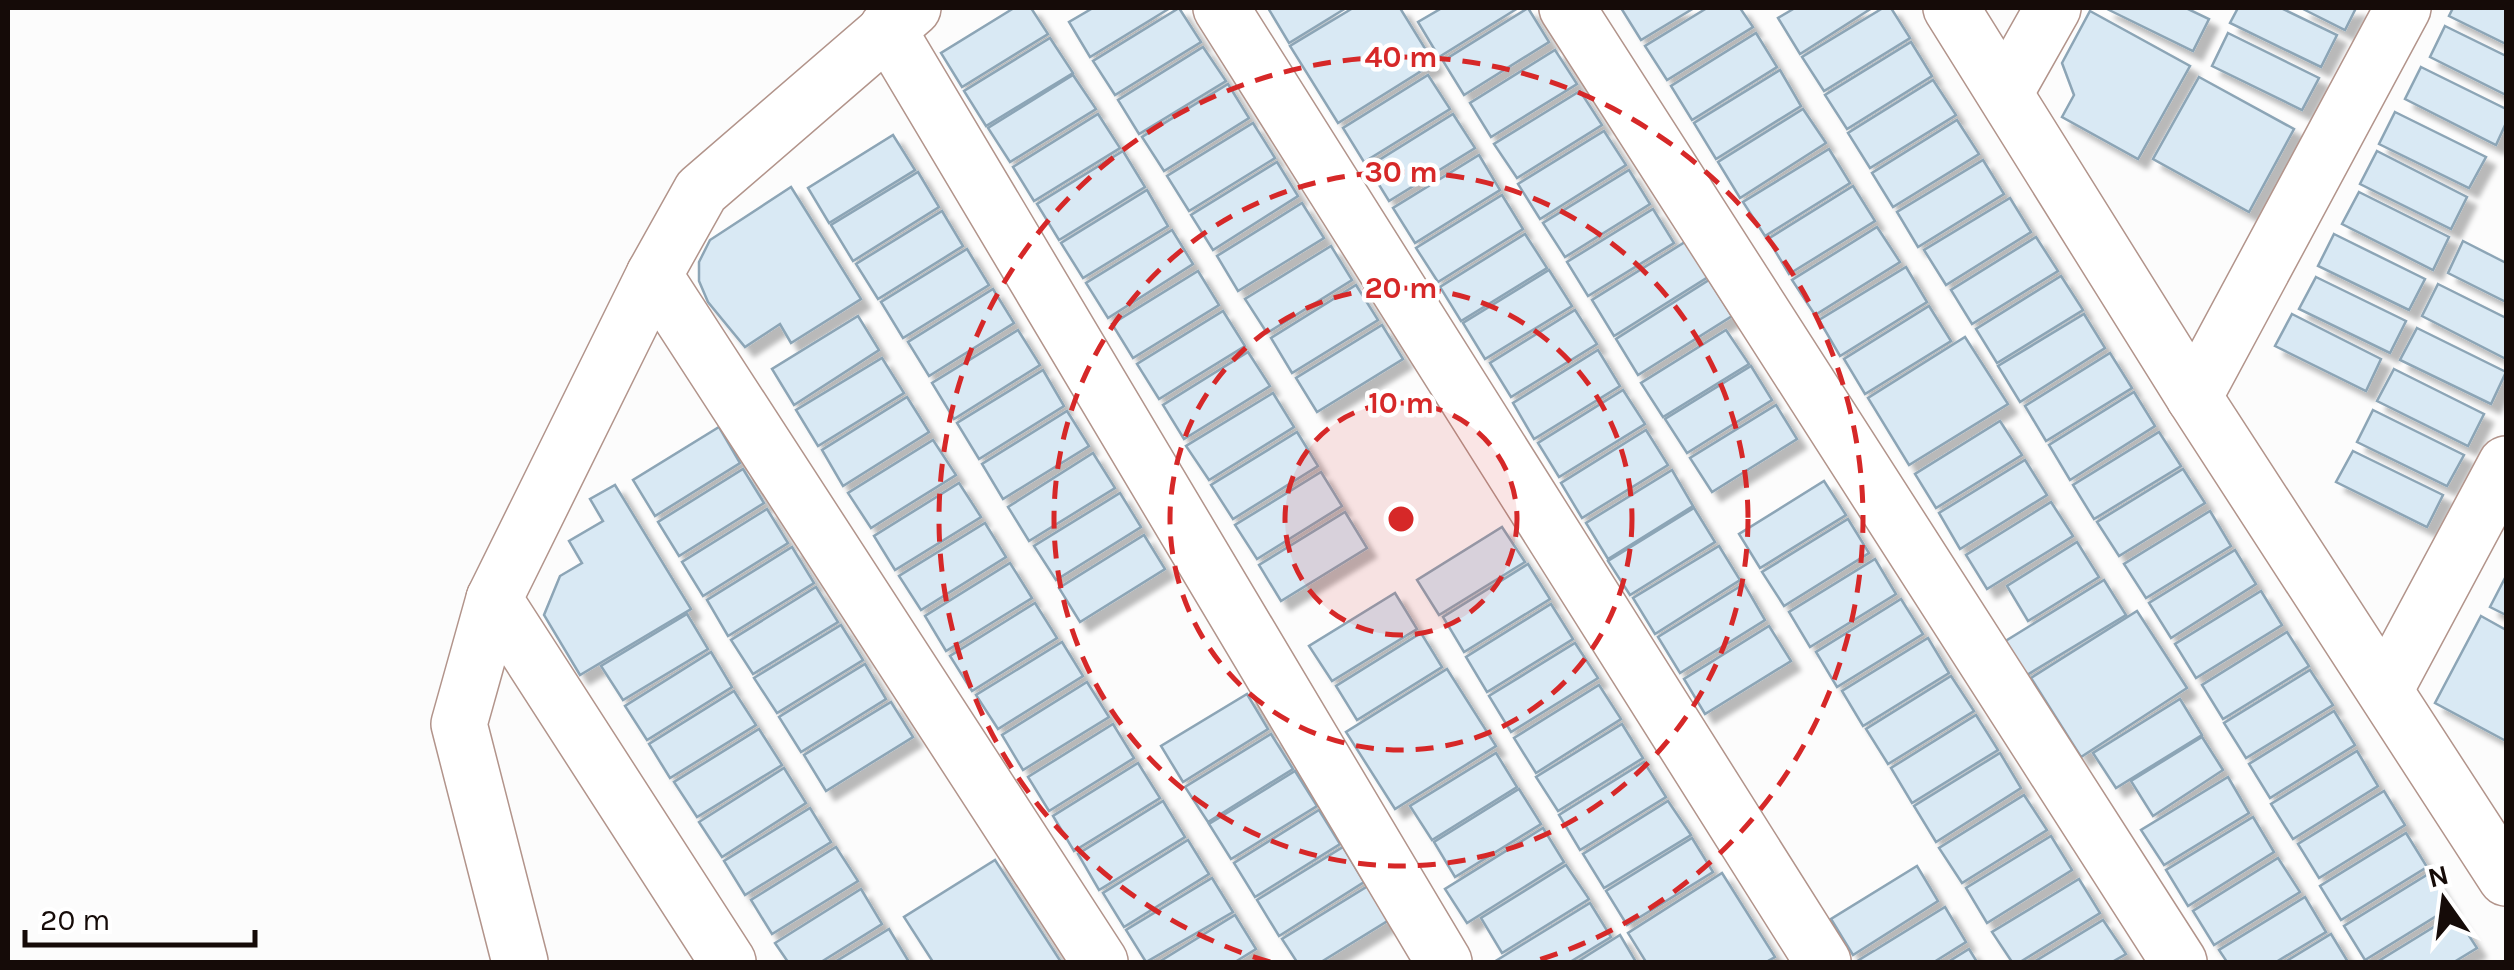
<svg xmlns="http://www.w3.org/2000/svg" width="2514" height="970" font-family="Karla,sans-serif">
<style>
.building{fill:#d9e9f4;stroke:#8ca5b6;stroke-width:2.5;filter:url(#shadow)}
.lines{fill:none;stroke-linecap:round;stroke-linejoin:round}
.minor-casing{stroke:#b2948b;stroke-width:58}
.minor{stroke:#fff;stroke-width:55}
.ring{fill:none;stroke:#d62828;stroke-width:5;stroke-dasharray:18 12}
.centre{fill:#d62828;stroke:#fff;stroke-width:5}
.ring-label{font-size:30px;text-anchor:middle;font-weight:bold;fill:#d62828;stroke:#fff;stroke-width:9;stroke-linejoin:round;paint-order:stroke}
</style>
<defs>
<filter id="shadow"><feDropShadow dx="9" dy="9" stdDeviation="2.5" flood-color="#0004"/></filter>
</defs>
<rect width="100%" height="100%" fill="#fcfcfc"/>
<g class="building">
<path d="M1014,8h17l17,26 -86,53 -21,-34z"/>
<path d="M1093,8h77l-80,49 -21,-35z"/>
<path d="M1179,8l22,34 -86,53 -22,-34z"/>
<path d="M1268,8h78l-57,35z"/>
<path d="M1353,8h47l34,55 -96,60 -48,-77z"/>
<path d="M1442,8h76l-79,49 -21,-35z"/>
<path d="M1528,8l21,34 -85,53 -21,-34z"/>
<path d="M1621,8h73l-53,32z"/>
<path d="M1707,8h33l13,19 -86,53 -22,-34z"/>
<path d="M1795,8h77l-72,46 -22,-36z"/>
<path d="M1883,8h8l19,30 -86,53 -22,-34z"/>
<path d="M2105,8h81l23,11 -16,32z"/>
<path d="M2238,8h43l56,27 -16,32 -91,-44z"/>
<path d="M2301,8h55l-11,22z"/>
<path d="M2453,8h53v36l-57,-28z"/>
<path d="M2090,11l100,55 -52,93 -76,-42 12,-22 -12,-32z"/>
<path d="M2445,26l61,30v39l-76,-38z"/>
<path d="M1756,33l21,34 -85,53 -21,-34z"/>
<path d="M2228,33l91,45 -17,32 -90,-44z"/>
<path d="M1050,38l23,35 -87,53 -22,-35z"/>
<path d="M1911,42l21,34 -85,53 -22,-34z"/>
<path d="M1203,47l23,34 -87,53 -21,-34z"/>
<path d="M1555,50l22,34 -86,53 -21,-34z"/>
<path d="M2421,67l85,42v14l-10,22 -91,-46z"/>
<path d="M1780,70l21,36 -85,53 -22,-36z"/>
<path d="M1073,75l23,34 -86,53 -22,-34z"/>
<path d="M1428,75l22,34 -86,53 -21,-34z"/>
<path d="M2199,77l95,52 -45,83 -96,-53z"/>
<path d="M1933,80l23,35 -86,53 -22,-35z"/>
<path d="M1228,84l21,34 -85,53 -22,-34z"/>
<path d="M1580,91l22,34 -85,53 -23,-34z"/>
<path d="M1803,109l23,34 -86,55 -22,-36z"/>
<path d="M2395,112l91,45 -17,31 -90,-44z"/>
<path d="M1098,114l22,34 -86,53 -21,-34z"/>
<path d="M1453,114l22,34 -86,53 -21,-34z"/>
<path d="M1957,120l22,34 -86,53 -21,-34z"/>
<path d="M1253,123l22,35 -86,53 -22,-35z"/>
<path d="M1604,131l22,34 -86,54 -22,-35z"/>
<path d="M893,135l22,35 -86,53 -21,-35z"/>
<path d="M1829,149l21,34 -85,53 -22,-34z"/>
<path d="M1123,151l22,36 -86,53 -22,-36z"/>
<path d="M2377,151l90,46 -16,32 -91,-45z"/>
<path d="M1479,155l21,35 -85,53 -22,-35z"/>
<path d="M1983,160l21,34 -86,53 -21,-35z"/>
<path d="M1277,162l21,34 -85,54 -22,-35z"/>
<path d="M1629,170l21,34 -85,53 -22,-34z"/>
<path d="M918,172l21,35 -86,54 -22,-36z"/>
<path d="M1853,186l22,35 -86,53 -21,-35z"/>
<path d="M791,187l70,112 -70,44 -11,-19 -35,23 -37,-45 -9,-21v-19l11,-22z"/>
<path d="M1147,190l21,36 -85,52 -22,-35z"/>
<path d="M2359,192l90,45 -16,33 -91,-46z"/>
<path d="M1502,195l21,34 -85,53 -22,-34z"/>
<path d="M2010,198l21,34 -85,53 -22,-35z"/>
<path d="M1302,203l22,35 -86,53 -21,-35z"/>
<path d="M1653,209l21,34 -86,53 -21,-34z"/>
<path d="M942,211l21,35 -85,53 -22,-35z"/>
<path d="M1877,227l23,35 -85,53 -23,-35z"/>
<path d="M1172,230l21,34 -85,54 -22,-35z"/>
<path d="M1525,234l22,34 -86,53 -21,-34z"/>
<path d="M2334,234l91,45 -16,31 -91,-44z"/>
<path d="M2036,237l22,34 -86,53 -21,-34z"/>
<path d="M2463,241l43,22v39l-58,-29z"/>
<path d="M1685,242l23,35 -94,59 -22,-36z"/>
<path d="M1331,246l21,34 -85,53 -22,-34z"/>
<path d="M967,249l22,36 -86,53 -22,-36z"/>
<path d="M1906,267l21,35 -87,54 -21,-36z"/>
<path d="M1549,270l23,36 -87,53 -22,-36z"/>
<path d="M1198,271l21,34 -86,53 -21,-34z"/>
<path d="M2061,276l22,34 -86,53 -21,-34z"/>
<path d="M2316,277l90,44 -16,32 -91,-44z"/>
<path d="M1709,280l23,36 -94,59 -22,-36z"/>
<path d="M2438,284l68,34v41l-84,-43z"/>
<path d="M1356,285l22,35 -86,53 -21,-35z"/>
<path d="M993,289l21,34 -85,53 -21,-34z"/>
<path d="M1929,306l22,35 -86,53 -21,-35z"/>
<path d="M1575,310l22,34 -86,53 -21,-34z"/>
<path d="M1223,311l22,35 -86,53 -22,-35z"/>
<path d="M2084,314l21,34 -85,54 -22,-36z"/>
<path d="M2292,314l89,45 -15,32 -91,-45z"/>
<path d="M858,316l21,34 -85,55 -22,-36z"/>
<path d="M1382,325l21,34 -86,53 -21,-34z"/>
<path d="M2417,328l89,44 -15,32 -91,-44z"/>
<path d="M1018,330l22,35 -86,54 -22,-36z"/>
<path d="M1726,330l23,34 -86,53 -22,-34z"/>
<path d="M1965,337l43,67 -99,61 -41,-67z"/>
<path d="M1598,350l22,36 -86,53 -21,-36z"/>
<path d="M1248,352l22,34 -86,53 -21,-34z"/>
<path d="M2110,353l22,35 -86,53 -21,-35z"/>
<path d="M882,358l22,35 -86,53 -22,-36z"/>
<path d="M1751,366l21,34 -85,53 -22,-34z"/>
<path d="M2394,369l90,45 -16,32 -91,-45z"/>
<path d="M1043,370l21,36 -85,53 -22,-36z"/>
<path d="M1623,390l22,34 -86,53 -21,-34z"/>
<path d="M2134,392l21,34 -85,54 -21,-35z"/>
<path d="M1273,393l21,34 -85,53 -23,-34z"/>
<path d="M907,397l22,35 -86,54 -21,-36z"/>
<path d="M1776,405l21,34 -85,53 -22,-34z"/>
<path d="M2373,410l91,45 -17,31 -90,-44z"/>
<path d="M1067,411l22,35 -86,53 -21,-35z"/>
<path d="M2000,421l22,34 -86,53 -21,-34z"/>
<path d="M719,427l21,36 -85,53 -22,-36z"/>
<path d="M1646,430l22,35 -86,53 -21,-35z"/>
<path d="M1297,432l21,34 -85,53 -22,-34z"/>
<path d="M2159,432l22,34 -87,53 -21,-34z"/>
<path d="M933,440l23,35 -85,53 -23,-35z"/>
<path d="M2353,451l90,44 -16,32 -91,-45z"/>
<path d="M1093,453l22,35 -86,53 -21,-34z"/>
<path d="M2025,460l22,35 -87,54 -21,-36z"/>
<path d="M743,469l21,34 -85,53 -21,-34z"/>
<path d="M2183,469l22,34 -86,53 -22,-34z"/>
<path d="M1672,470l21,36 -85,53 -22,-36z"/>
<path d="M1321,472l21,34 -85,53 -22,-34z"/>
<path d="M1824,481l22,34 -86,53 -21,-34z"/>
<path d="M959,483l22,34 -86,53 -21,-34z"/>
<path d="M615,485l76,124 -111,66 -36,-60 16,-39 22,-13 -13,-22 34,-20 -13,-22z"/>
<path d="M1120,493l21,34 -85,53 -22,-34z"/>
<path d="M2051,502l22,34 -86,53 -21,-34z"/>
<path d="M1694,508l21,34 -85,53 -22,-34z"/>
<path d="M767,509l21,34 -85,53 -21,-34z"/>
<path d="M2210,511l21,35 -85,52 -22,-34z"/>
<path d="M1345,512l22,36 -86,53 -22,-36z"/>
<path d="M1848,519l21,34 -85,53 -22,-34z"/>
<path d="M985,523l21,34 -85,53 -22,-34z"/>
<path d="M1502,527l23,35 -86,53 -22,-35z"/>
<path d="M1144,535l21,34 -85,53 -21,-34z"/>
<path d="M2077,542l22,35 -71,44 -21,-35z"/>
<path d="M1719,546l21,34 -85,54 -22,-36z"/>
<path d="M792,547l22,36 -86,53 -21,-36z"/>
<path d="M2235,550l21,34 -85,54 -22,-35z"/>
<path d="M1875,559l21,35 -86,53 -21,-35z"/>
<path d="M1010,563l22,35 -86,53 -21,-35z"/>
<path d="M1528,564l22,35 -86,53 -21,-35z"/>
<path d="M2506,576v39l-16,-8z"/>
<path d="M2104,580l22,35 -114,69 -21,-34z"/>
<path d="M1744,584l21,36 -85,53 -22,-36z"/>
<path d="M816,587l22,35 -85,52 -22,-34z"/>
<path d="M2261,591l21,34 -86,53 -21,-34z"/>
<path d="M1395,593l22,36 -85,52 -23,-35z"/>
<path d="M1901,599l22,35 -86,53 -21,-35z"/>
<path d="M1035,603l22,35 -85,53 -22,-35z"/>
<path d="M1551,604l22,35 -86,53 -21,-35z"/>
<path d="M2137,611l50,77 -106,69 -50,-79z"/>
<path d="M687,614l21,35 -85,51 -22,-34z"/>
<path d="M2481,616l25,14v111l-71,-38z"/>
<path d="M841,625l22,35 -86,53 -23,-35z"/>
<path d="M1769,626l22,35 -86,53 -21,-35z"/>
<path d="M2287,632l22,34 -86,53 -21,-34z"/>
<path d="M1421,633l21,34 -85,53 -21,-34z"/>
<path d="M1928,638l21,35 -86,53 -21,-35z"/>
<path d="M1062,642l21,34 -85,53 -22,-34z"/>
<path d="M1575,643l23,35 -87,54 -22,-36z"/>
<path d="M711,652l21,35 -85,53 -22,-34z"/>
<path d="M865,664l21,35 -85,53 -22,-35z"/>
<path d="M1447,669l49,77 -101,63 -49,-77z"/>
<path d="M2310,670l23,35 -87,53 -22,-35z"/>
<path d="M1951,676l23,35 -86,53 -22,-35z"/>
<path d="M1087,682l22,35 -86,53 -21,-35z"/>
<path d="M1599,685l22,34 -85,54 -22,-35z"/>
<path d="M734,691l22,34 -86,53 -21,-34z"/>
<path d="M1247,694l21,35 -85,53 -22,-36z"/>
<path d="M2180,699l22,36 -86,53 -23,-35z"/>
<path d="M891,702l22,35 -87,54 -22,-36z"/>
<path d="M2334,711l21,34 -85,53 -21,-34z"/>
<path d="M1976,715l22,35 -86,53 -21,-35z"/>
<path d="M1113,724l21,34 -85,53 -21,-34z"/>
<path d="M1622,724l21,34 -85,53 -22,-34z"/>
<path d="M759,729l23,36 -85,52 -23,-35z"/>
<path d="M1271,734l22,35 -85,53 -23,-35z"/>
<path d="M2202,737l21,33 -70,46 -22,-35z"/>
<path d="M2357,751l21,35 -85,53 -22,-35z"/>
<path d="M1496,753l21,34 -85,53 -22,-34z"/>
<path d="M2000,753l21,35 -85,54 -22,-36z"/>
<path d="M1644,762l22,35 -86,53 -21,-35z"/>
<path d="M1138,763l22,35 -86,53 -21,-35z"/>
<path d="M784,768l22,35 -84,54 -23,-35z"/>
<path d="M1295,771l22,35 -86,53 -22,-35z"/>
<path d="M2228,777l21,36 -85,52 -23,-35z"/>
<path d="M1519,789l22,35 -86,53 -21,-35z"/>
<path d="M2384,791l21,34 -86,53 -21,-34z"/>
<path d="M2024,795l23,35 -85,53 -23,-35z"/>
<path d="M1163,801l22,36 -86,53 -21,-36z"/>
<path d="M1668,801l23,34 -87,53 -21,-34z"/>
<path d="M810,808l21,34 -86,53 -21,-34z"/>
<path d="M1319,810l21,34 -85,53 -21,-34z"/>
<path d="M2253,817l21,35 -86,54 -22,-36z"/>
<path d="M1543,828l21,34 -97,61 -22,-34z"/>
<path d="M2406,833l21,34 -86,53 -21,-34z"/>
<path d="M2051,836l21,34 -85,53 -21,-35z"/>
<path d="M1692,838l21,34 -86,53 -21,-34z"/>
<path d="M1188,840l21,34 -85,53 -21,-34z"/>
<path d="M836,847l22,34 -86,53 -21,-34z"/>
<path d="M1343,847l21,35 -85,54 -22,-36z"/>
<path d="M2278,858l22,34 -86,53 -21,-34z"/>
<path d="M995,860l66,102h-128l-29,-45z"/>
<path d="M1566,865l23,34 -87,54 -21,-35z"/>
<path d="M1917,866l21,35 -85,54 -22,-36z"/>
<path d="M1722,873l53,84 -9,5h-120l-18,-29z"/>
<path d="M2430,873l21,34 -86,53 -21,-34z"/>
<path d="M1212,878l21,34 -87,50 -20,-32z"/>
<path d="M2079,879l21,34 -80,49h-8l-20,-30z"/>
<path d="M1368,886l21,34 -68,42h-24l-15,-23z"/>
<path d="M861,889l21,35 -61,38h-33l-13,-19z"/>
<path d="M2305,897l21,35 -50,30h-49l-8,-12z"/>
<path d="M1590,903l21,34 -41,25h-76z"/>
<path d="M1945,907l21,35 -32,20h-73l-2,-2z"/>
<path d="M2455,914l22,34 -23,14h-77z"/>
<path d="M1235,915l21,34 -21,13h-76z"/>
<path d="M2103,920l23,34 -14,8h-78z"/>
<path d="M889,929l20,33h-74z"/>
<path d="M2331,934l17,28h-63z"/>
<path d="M1620,935l16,27h-59z"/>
<path d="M1969,949l8,13h-29z"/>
</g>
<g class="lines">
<g class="minor-casing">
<g id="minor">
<path d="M1221,8l602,954"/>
<path d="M1567,8l612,954"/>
<path d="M1951,8l243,389 312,481"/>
<path d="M887,28l557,934"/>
<path d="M2005,93l48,-85"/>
<path d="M654,275l446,687"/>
<path d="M2194,397l209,-389"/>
<path d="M494,599l-35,125 61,238"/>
<path d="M2385,690l121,-226"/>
<path d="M728,962l-234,-363 160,-324 47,-84 212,-183"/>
</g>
</g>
<use href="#minor" class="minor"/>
</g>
<circle cx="1401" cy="519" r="116" fill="#d62828" fill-opacity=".12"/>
<g class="ring">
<circle cx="1401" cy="519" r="116"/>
<circle cx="1401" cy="519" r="231"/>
<circle cx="1401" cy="519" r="347"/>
<path d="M1270 962A462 462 0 1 1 1532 962"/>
</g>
<circle cx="1401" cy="519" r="15" class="centre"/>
<g class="ring-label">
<text x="1401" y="67">40 m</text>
<text x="1401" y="182">30 m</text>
<text x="1401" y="298">20 m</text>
<text x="1401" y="413">10 m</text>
</g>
<rect width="2514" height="970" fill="none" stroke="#150b08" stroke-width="20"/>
<g transform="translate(2444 900) rotate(346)" stroke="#ffffff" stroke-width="8" paint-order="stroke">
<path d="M0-8L18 38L0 25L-18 38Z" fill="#150b08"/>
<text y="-15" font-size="28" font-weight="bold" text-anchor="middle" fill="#150b08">N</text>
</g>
<path d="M25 930v15h230v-15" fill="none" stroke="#150b08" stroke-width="5"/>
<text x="40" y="930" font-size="30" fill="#150b08" stroke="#ffffff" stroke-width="8" paint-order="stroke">20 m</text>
</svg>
